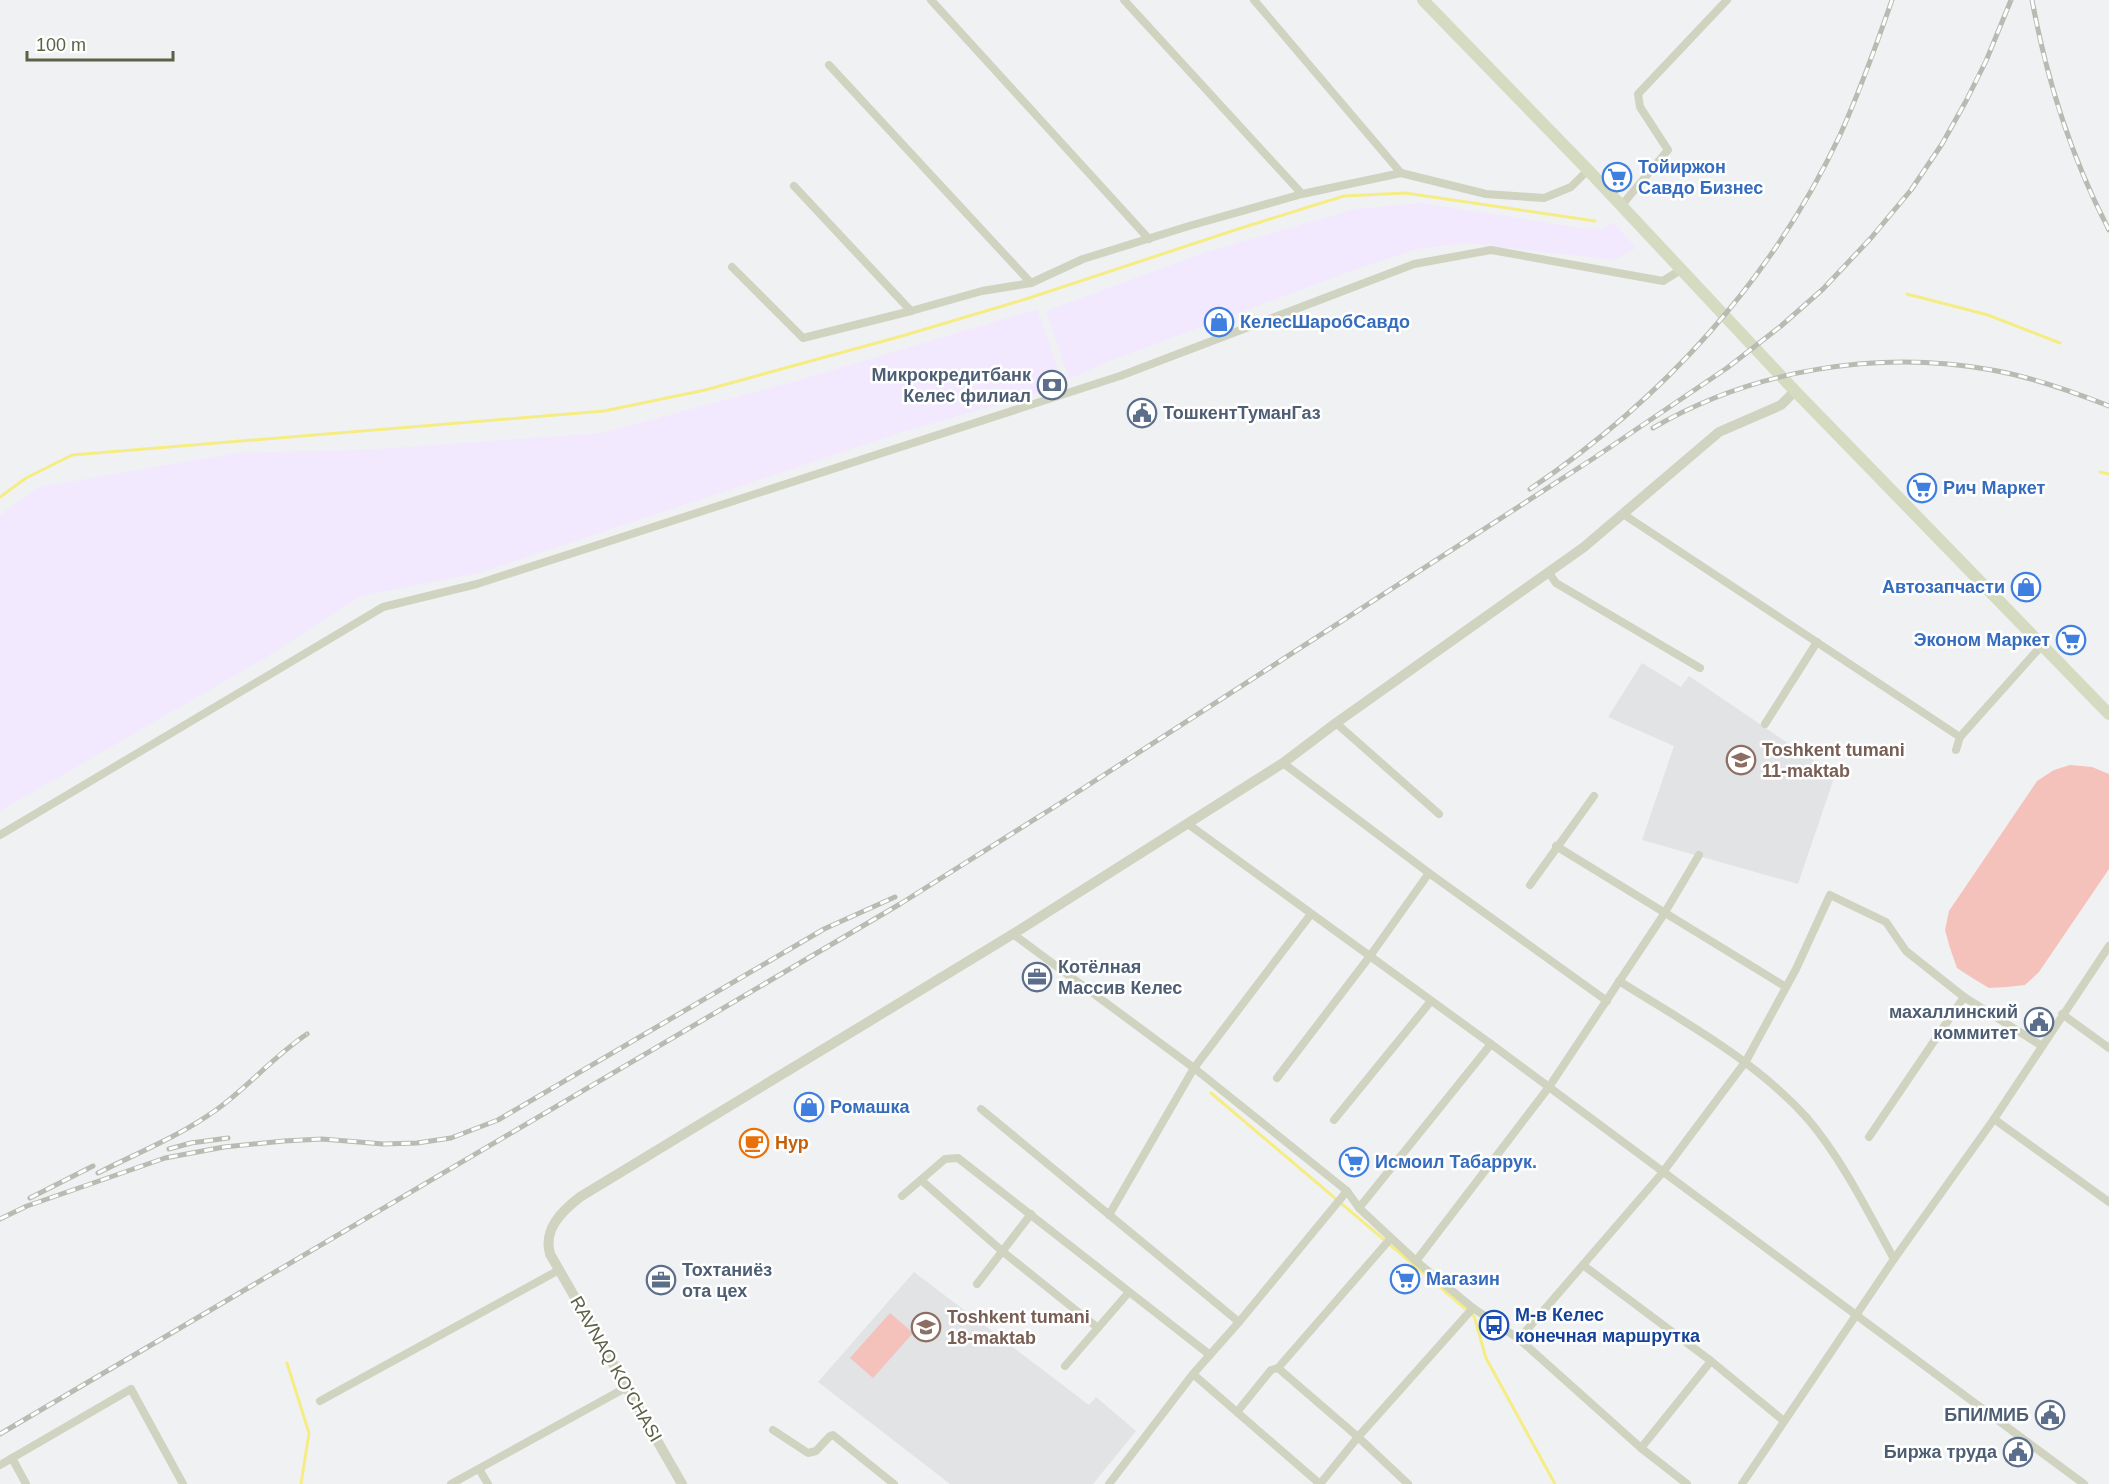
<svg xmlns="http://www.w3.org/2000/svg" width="2109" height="1484" font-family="Helvetica,sans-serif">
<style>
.commercial{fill:#f2e9fe}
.education{fill:#e1e3e4}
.garden{fill:#f4c2bb}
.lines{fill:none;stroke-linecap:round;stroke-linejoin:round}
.stream{stroke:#f5ed84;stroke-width:3}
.minor{stroke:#d0d3c0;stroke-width:8}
.tertiary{stroke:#d0d3c0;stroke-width:10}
.secondary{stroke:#d5dbc1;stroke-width:12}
.rail-casing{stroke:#b8bbb2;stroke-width:5}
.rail{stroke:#fff;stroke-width:3;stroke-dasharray:9;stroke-linecap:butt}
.labels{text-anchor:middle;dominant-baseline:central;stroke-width:5;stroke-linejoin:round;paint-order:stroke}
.shop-label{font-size:18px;font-weight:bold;fill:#366cbe;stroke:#fff;text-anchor:start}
.service-label{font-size:18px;font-weight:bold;fill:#4e5e75;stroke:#fff;text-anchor:end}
.education-label{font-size:18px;font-weight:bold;fill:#785e54;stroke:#fff;text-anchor:start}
.food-label{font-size:18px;font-weight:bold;fill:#c56008;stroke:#fff;text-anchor:start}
.transit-label{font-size:18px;font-weight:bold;fill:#164399;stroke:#fff;text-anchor:start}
.street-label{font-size:18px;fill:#5b6046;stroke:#fff}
</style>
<rect width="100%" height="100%" fill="#f0f1f3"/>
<g class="commercial">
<path d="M1421,203l161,25 19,1 13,-6 22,25 -21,12 -150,-17 -48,6 -63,21 -247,92 -38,17 -23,-68 160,-59 149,-43z"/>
<path d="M1037,309l27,77 -159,45 -426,142 -118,23 -96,62 -265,153v-296l39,-28 197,-34 142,-4 223,-16 195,-52z"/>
</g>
<g class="education">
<path d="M1642,663l39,24 8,-11 146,99 -37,109 -156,-44 32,-94 -66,-29z"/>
<path d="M914,1272l175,133 7,-8 40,34 -43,53h-143l-132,-102z"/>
</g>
<g class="garden">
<path d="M2070,765l22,2 17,7v95l-70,103 -14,13 -18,2 -18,1 -15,-9 -17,-11 -7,-20 -5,-18 4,-19 88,-130 17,-11z"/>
<path d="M890,1313l23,20 -40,45 -23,-20z"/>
</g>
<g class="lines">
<g class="stream">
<path d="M1907,294l81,21 72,28"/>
<path d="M2100,472l9,2"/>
<path d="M0,497l26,-19 46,-23 532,-44 101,-21 197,-54 124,-37 212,-70 106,-33 61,-3 190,28"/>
<path d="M1211,1093l263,223 12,42 69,126"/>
<path d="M287,1363l22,70 -8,51"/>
</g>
<g class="minor">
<path d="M931,0l218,239"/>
<path d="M1124,0l178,194"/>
<path d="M1254,0l147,173"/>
<path d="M829,65l202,218"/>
<path d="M794,186l117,125"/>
<path d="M1621,206l47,-56 -28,-43 -2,-13 89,-94"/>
<path d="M732,267l71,71 108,-27 71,-20 49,-8 52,-24 106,-33 113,-32 99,-21 85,21 58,4 27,-11 17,-17"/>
<path d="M1623,514l337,223"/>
<path d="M1549,573l7,10 144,85"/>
<path d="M1336,723l103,91"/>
<path d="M1765,724l52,-82"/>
<path d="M1956,750l4,-13 83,-93"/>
<path d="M1283,763l146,110 178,128"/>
<path d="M1188,824l303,220 593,440"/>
<path d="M0,835l383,-228 94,-23 643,-208 294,-112 77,-14 172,31 19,-12"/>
<path d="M1556,846l230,141"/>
<path d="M1530,885l64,-89"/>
<path d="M1013,934l181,134 153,123 12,17 57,53 57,47 46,31 122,109 46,36"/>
<path d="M1619,981c65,41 136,79 188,137 35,41 61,94 87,141"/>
<path d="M2062,1014l47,34"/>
<path d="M1277,1078l93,-122 59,-83"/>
<path d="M981,1109l258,213"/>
<path d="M1994,1119l115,83"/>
<path d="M1334,1120l97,-119"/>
<path d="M1869,1137l95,-140"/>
<path d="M921,1180l81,71 96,77"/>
<path d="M902,1196l43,-37 13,-1 252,197"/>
<path d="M1359,1208l132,-164"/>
<path d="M1109,1215l85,-147 117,-154"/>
<path d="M1416,1261l133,-174 115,-173 35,-59"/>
<path d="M1583,1265l128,96 73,60"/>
<path d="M977,1284l54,-70"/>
<path d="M1519,1339l144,-167 83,-111 50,-92 34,-74 56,27 20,29 58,46 78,49"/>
<path d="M1065,1366l64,-74"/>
<path d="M1278,1368l113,-130"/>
<path d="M1193,1374l127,110 38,-47 115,-129"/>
<path d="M320,1401l239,-131"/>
<path d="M1237,1412l34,-42 7,-2 80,69 50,47"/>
<path d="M773,1430l35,23 8,-2 14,-15 3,-1 61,49"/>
<path d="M1641,1448l70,-87"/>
<path d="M12,1458l14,26"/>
<path d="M0,1465l131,-76 52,95"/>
<path d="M479,1469l9,15"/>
<path d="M451,1484l176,-97"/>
<path d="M1109,1484l84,-110 46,-52 108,-131"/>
<path d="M1742,1484l152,-225 100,-140 115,-173"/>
</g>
<path class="tertiary" d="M682,1484l-132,-230c-7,-25 12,-43 30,-57l433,-263 270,-171 53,-40 248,-176 135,-115 62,-27 14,-14"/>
<path class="secondary" d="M1423,0l165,170 207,221 314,323"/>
<g class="rail-casing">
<g id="rail">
<path d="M2032,0c15,81 39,157 77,230"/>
<path d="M1653,428c99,-58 225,-79 339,-58 40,7 79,21 117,36"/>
<path d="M1530,489c132,-89 242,-209 310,-354 20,-44 36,-89 52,-135"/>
<path d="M169,1149l22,-6 37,-5"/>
<path d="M98,1173c39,-20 82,-37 118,-63 32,-23 58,-54 91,-76"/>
<path d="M30,1198l63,-32"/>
<path d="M0,1219l27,-13 138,-48 59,-11 60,-6 38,-2 61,5 34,-1 34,-5 47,-18 326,-191 71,-32"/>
<path d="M0,1434l900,-530 159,-100 535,-346 133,-90 54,-42 42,-37 48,-51 40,-48 31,-46 24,-43 20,-40 25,-61"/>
</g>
</g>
<use href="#rail" class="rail"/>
</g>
<defs>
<g id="supermarket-ring" transform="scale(1.5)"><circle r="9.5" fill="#fff" stroke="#3f7fe0" stroke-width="1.5"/><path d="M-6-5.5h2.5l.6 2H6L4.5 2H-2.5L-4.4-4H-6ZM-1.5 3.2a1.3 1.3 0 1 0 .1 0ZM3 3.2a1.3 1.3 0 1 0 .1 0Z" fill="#3f7fe0"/></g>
<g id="shop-ring" transform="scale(1.5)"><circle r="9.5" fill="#fff" stroke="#3f7fe0" stroke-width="1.5"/><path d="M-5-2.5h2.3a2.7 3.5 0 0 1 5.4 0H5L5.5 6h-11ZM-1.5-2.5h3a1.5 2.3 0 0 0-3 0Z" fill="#3f7fe0"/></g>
<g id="bank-ring" transform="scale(1.5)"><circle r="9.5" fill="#fff" stroke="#5c6f8a" stroke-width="1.5"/><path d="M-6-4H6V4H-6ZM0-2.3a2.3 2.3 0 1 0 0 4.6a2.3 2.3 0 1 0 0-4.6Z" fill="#5c6f8a"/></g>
<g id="civic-ring" transform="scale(1.5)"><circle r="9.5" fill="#fff" stroke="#5c6f8a" stroke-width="1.5"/><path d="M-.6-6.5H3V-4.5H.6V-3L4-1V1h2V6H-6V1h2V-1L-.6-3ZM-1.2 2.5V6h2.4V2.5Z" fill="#5c6f8a"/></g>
<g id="school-ring" transform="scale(1.5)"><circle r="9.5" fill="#fff" stroke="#8d6e63" stroke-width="1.5"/><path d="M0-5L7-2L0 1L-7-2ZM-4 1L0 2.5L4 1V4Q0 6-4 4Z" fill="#8d6e63"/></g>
<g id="office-ring" transform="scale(1.5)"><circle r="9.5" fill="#fff" stroke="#5c6f8a" stroke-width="1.5"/><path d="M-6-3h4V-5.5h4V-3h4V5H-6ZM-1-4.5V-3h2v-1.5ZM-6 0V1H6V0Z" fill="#5c6f8a"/></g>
<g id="cafe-ring" transform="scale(1.5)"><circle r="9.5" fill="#fff" stroke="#e8710a" stroke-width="1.5"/><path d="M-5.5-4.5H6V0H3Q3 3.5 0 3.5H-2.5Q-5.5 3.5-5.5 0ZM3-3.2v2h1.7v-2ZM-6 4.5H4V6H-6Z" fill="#e8710a"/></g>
<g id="bus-ring" transform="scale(1.5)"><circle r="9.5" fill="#fff" stroke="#1a4fb4" stroke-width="1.5"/><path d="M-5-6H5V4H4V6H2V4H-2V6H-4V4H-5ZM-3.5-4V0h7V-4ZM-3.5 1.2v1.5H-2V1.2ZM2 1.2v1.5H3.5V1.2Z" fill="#1a4fb4"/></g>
</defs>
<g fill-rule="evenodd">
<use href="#supermarket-ring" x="1617" y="177"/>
<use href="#shop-ring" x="1219" y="322"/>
<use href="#bank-ring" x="1052" y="385"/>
<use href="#civic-ring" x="1142" y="413"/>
<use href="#supermarket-ring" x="1922" y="488"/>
<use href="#shop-ring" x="2026" y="587"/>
<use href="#supermarket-ring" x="2071" y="640"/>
<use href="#school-ring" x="1741" y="760"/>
<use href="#office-ring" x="1037" y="977"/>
<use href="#civic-ring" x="2039" y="1022"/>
<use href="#shop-ring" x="809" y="1107"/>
<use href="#cafe-ring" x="754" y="1143"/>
<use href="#supermarket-ring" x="1354" y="1162"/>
<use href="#supermarket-ring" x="1405" y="1279"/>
<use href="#office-ring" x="661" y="1280"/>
<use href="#bus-ring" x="1494" y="1325"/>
<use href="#school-ring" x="926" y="1327"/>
<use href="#civic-ring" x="2050" y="1415"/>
<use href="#civic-ring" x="2018" y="1452"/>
</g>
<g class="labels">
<g class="shop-label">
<text x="1638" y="167">Тойиржон<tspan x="1638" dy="21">Савдо Бизнес</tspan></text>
<text x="1240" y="322">КелесШаробСавдо</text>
<text x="1943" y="488">Рич Маркет</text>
<text x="2005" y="587" text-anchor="end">Автозапчасти</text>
<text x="2050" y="640" text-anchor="end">Эконом Маркет</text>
<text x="830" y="1107">Ромашка</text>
<text x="1375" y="1162">Исмоил Табаррук.</text>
<text x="1426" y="1279">Магазин</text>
</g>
<g class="service-label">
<text x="1031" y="375">Микрокредитбанк<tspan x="1031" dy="21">Келес филиал</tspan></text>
<text x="1163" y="413" text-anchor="start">ТошкентТуманГаз</text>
<text x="1058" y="967" text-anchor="start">Котёлная<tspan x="1058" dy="21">Массив Келес</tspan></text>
<text x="2018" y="1012">махаллинский<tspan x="2018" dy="21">коммитет</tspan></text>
<text x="682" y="1270" text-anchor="start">Тохтаниёз<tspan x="682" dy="21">ота цех</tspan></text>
<text x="2029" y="1415">БПИ/МИБ</text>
<text x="1997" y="1452">Биржа труда</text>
</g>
<g class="education-label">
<text x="1762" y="750">Toshkent tumani<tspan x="1762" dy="21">11-maktab</tspan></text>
<text x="947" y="1317">Toshkent tumani<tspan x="947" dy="21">18-maktab</tspan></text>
</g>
<g class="food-label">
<text x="775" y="1143">Нур</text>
</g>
<g class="transit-label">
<text x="1515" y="1315">М-в Келес<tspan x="1515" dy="21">конечная маршрутка</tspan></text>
</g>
<g class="street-label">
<text transform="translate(616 1369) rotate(60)">RAVNAQ KO‘CHASI</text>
</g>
</g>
<path d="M27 51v9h146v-9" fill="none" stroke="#5b6046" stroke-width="3"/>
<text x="36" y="51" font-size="18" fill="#5b6046" stroke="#ffffff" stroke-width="4.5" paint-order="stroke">100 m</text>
</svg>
